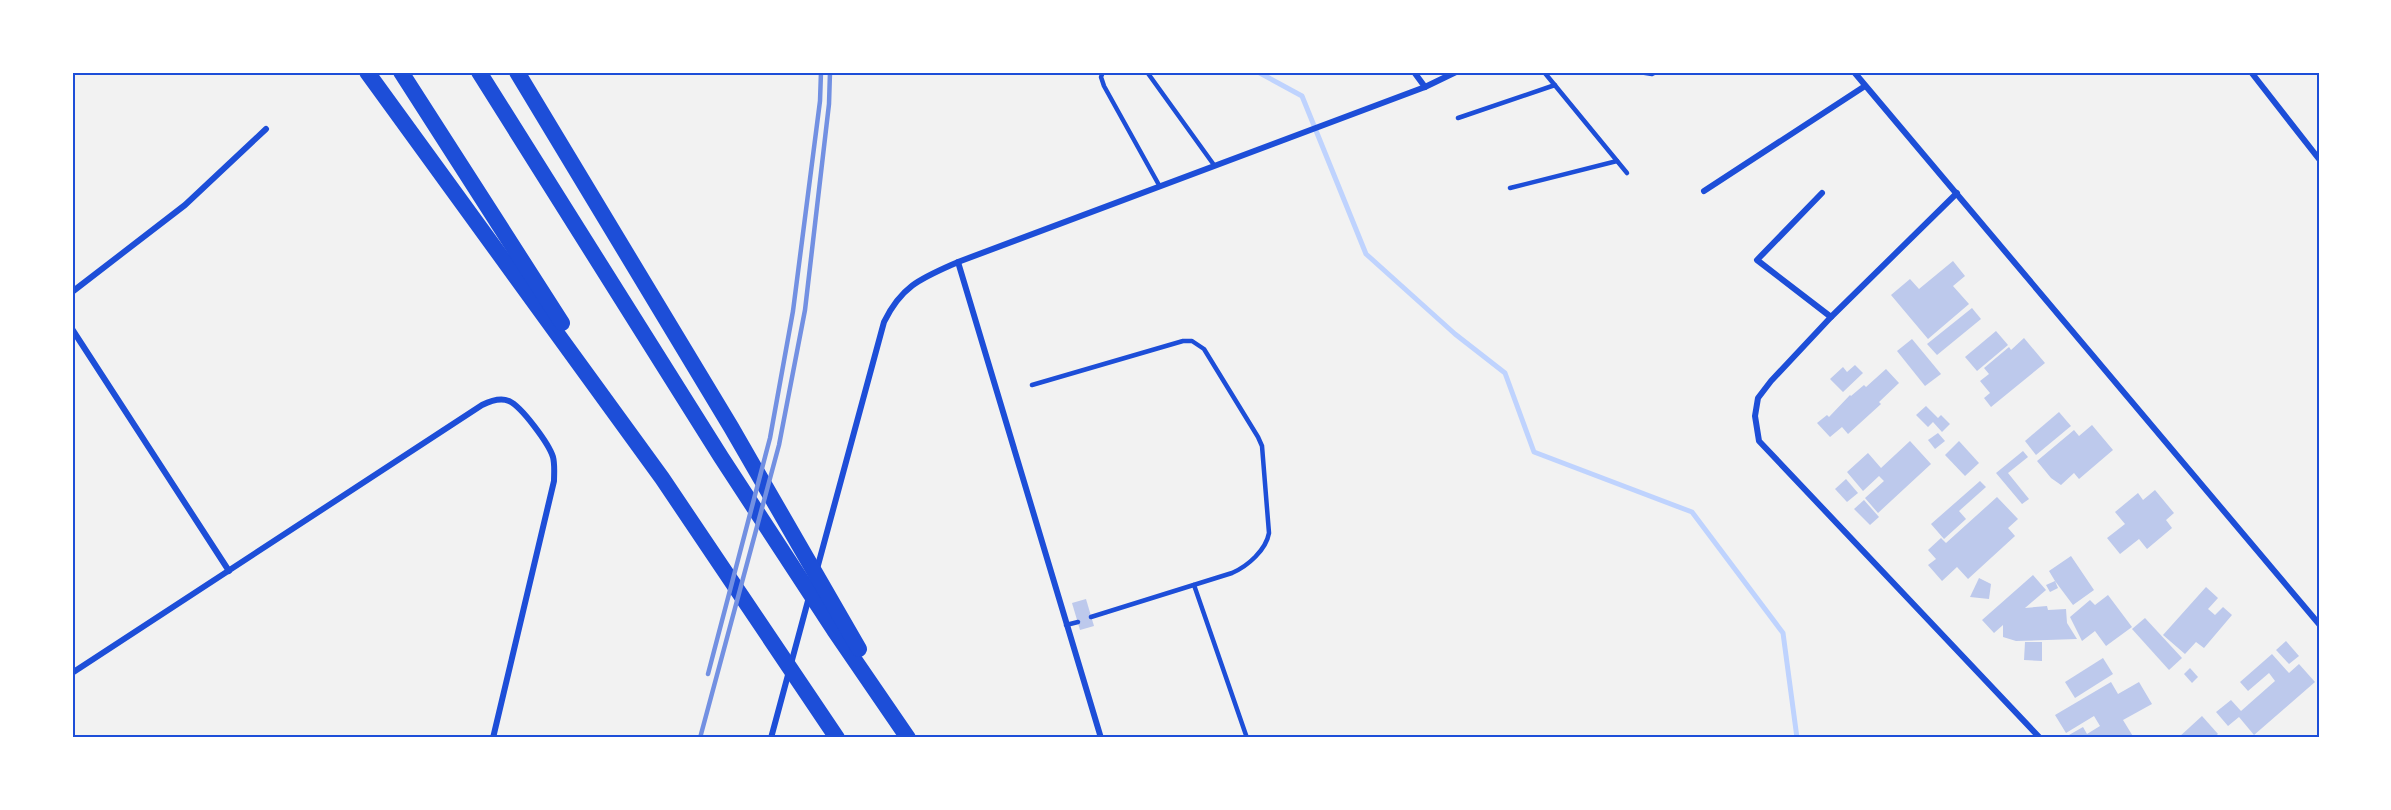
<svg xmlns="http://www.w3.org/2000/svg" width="2391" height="810" font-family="Roboto,sans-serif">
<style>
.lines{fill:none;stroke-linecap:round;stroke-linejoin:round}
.stream{stroke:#bfd3fe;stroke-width:5}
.building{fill:#bdc9ec}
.service{stroke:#1d4ed8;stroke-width:4.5}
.minor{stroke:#1d4ed8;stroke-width:6}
.motorway{stroke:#1d4ed8;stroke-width:16}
.rail{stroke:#7290e2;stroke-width:4.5}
.neatline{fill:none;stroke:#1d4ed8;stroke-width:2}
</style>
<rect width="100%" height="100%" fill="#f2f2f2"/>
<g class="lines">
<path class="stream" d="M1258,72l44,24 64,158 89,80 50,39 29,79 158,60 91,121 14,105"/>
</g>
<g class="building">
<path d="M1953,261l12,15 -12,10 16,18 -41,35 -37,-44 19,-16 9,10z"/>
<path d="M1972,308l9,11 -44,36 -10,-11z"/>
<path d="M1996,331l12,14 -31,26 -12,-14z"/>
<path d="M2024,338l21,25 -54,44 -7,-9 6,-5 -10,-12 9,-7 -5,-6 25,-21 2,3z"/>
<path d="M1912,339l29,35 -16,12 -28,-35z"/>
<path d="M1855,365l8,8 -20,19 -13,-13 13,-12 4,5z"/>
<path d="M1886,369l13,14 -20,19 2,2 -33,30 -6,-7 -12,10 -13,-14 10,-8 2,2 21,-22 1,1 13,-11 2,2z"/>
<path d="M1926,406l12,12 3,-3 9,9 -8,8 -9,-10 -5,5 -12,-12z"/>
<path d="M2059,412l12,14 -35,29 -11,-14z"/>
<path d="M2092,425l21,25 -34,29 -5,-6 -13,12 -10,-7 -14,-17 37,-31 5,6z"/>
<path d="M1938,433l7,8 -10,8 -7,-9z"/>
<path d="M1910,441l21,23 -53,49 -13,-15 19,-17 -5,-5 -16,15 -16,-19 21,-19 13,15z"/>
<path d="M1959,441l20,22 -14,13 -20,-21z"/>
<path d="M2023,451l5,6 -20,16 21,26 -7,5 -26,-31z"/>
<path d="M1846,479l12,14 -11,9 -12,-13z"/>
<path d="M1980,481l6,6 -27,24 7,8 -22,20 -13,-15z"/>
<path d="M2155,490l19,23 -8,7 6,8 -25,21 -8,-10 -19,15 -13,-16 18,-14 -10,-12 23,-19 5,7z"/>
<path d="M1997,497l21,22 -10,9 7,8 -47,43 -11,-12 -15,14 -14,-16 8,-6 -8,-9 13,-12 5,5z"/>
<path d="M1864,500l15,17 -9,8 -16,-16z"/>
<path d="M2071,556l23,34 -21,15 -18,-24 3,7 -8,4 -4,-7 9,-4 -6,-10z"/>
<path d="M2033,575l13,15 -21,18 22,-2 1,4 18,-1 1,14 10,16 -61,2 -13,-4v-12l-9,8 -12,-13z"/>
<path d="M1979,578l12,6 -2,15 -19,-2z"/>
<path d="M2206,587l12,11 -10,11 7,6 8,-8 9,8 -28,33 -8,-6 -11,12 -22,-19z"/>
<path d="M2108,595l24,32 -26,19 -11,-15 -13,10 -12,-24 20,-17 5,5z"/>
<path d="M1086,599l8,27 -14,4 -8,-27z"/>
<path d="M2145,618l37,40 -13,12 -37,-41z"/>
<path d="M2286,641l13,15 -10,8 -13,-14z"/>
<path d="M2025,642h17v19l-18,-1z"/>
<path d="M2272,654l17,19 10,-9 16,18 -61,53 -15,-18 -11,9 -12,-14 15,-12 10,11 34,-30 -6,-8 -21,18 -8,-9z"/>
<path d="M2103,658l10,16 -38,24 -10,-16z"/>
<path d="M2190,668l8,9 -6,6 -8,-9z"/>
<path d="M2111,682l7,12 21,-12 13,22 -29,16 11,18h-64l-1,-3 14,-8 4,7 13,-8 -6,-10 -28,17 -11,-18z"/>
<path d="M2202,716l16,18 -5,4h-35z"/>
</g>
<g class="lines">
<g class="service">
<path d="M1103,72l-2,5 3,9 55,99"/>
<path d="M1147,72l67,93"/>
<path d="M1544,72l83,101"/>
<path d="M1639,72l13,2 4,-2"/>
<path d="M1458,118l97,-33"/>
<path d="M1510,188l107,-27"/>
<path d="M1032,385l151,-44h9l12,8 54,88 4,9 7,87c-3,17 -21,33 -37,40l-141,44"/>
<path d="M1194,585l53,153"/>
<path d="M1066,625l12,-3"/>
</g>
<g class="minor">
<path d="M1414,72l11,15"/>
<path d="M1854,72l465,552"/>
<path d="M2251,72l68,87"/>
<path d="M1704,191l161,-105"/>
<path d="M1822,193l-65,67 74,57"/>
<path d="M1957,193l-126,124 -60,64 -13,17 -3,18 4,25 281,297"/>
<path d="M958,262l143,476"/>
<path d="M72,292l113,-87 81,-76"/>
<path d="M72,329l157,242"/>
<path d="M817,569l67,-247c18,-37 38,-44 74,-60l467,-175 31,-15"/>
<path d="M72,673l410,-268c8,-4 18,-8 27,-4 13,6 40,43 44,56 2,8 1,17 1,24l-61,257"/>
<path d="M771,738l38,-141"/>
</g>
<g class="motorway">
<path d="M367,72l295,406 175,260"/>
<path d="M401,72l161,251"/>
<path d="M479,72l242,385 113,173 74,108"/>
<path d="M517,72l214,355 128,222"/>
</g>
<g class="rail">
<path d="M708,674l62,-236 23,-127 27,-210 1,-29"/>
<path d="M700,738l79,-293 26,-135 24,-206 1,-32"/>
</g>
</g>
<rect width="2391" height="810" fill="none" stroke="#ffffff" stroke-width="147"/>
<rect x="74" y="74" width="2244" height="662" class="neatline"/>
</svg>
